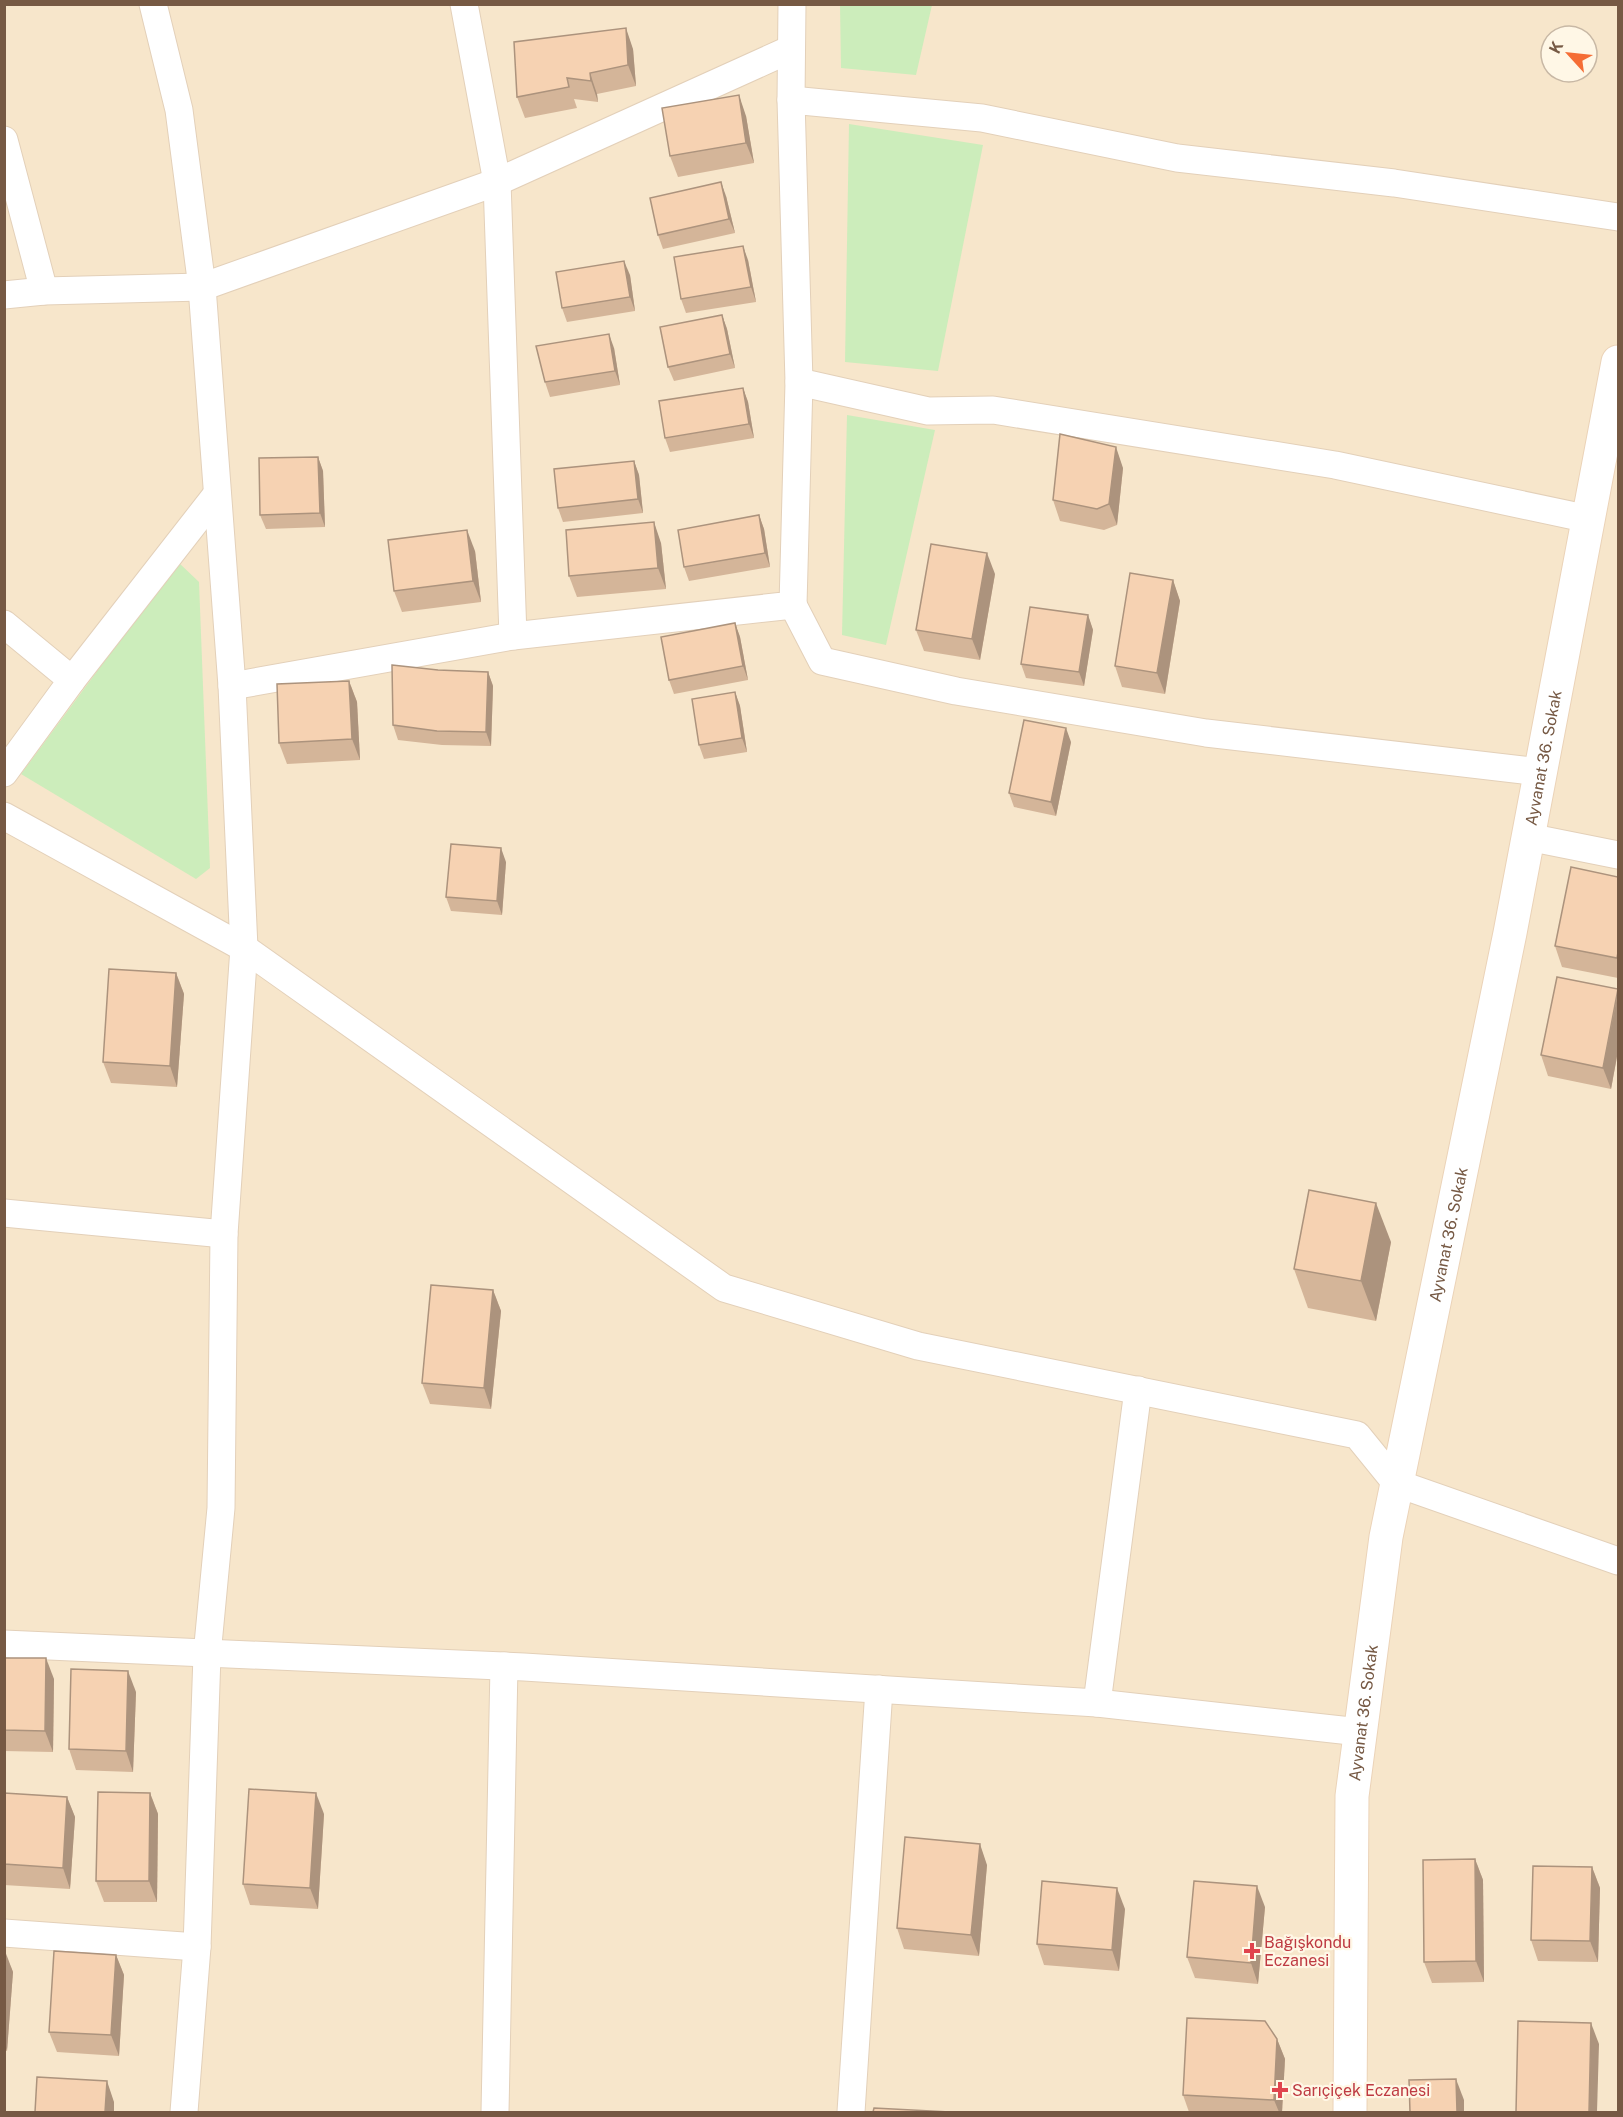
<svg xmlns="http://www.w3.org/2000/svg" width="1623" height="2117" font-family="'Public Sans',sans-serif">
<style>
.residential{fill:#f7e6cb;fill-rule:evenodd}
.green{fill:#ccedbb}
.lines{fill:none;stroke-linecap:round;stroke-linejoin:round}
.street-casing{stroke:#e3d0b9;stroke-width:29}
.secondary-casing{stroke:#ebd3b8;stroke-width:35}
.street{stroke:#fff;stroke-width:27}
.secondary{stroke:#fff;stroke-width:33}
.wall{fill:#d4b599}
.shaded-wall{fill:#ac937d}
.building{fill:#f6d2b2;stroke:#ac937d;stroke-width:1.5}
.health-dot{fill:#e0444e;stroke:#fff7e6;stroke-width:2}
.labels{text-anchor:middle;dominant-baseline:central;stroke-width:4.5;stroke-linejoin:round;paint-order:stroke}
.street-label{font-size:16px;fill:#765944;stroke:#fff7e6}
.health-label{font-size:16px;fill:#be3a42;stroke:#fff7e6;text-anchor:start}
</style>
<rect width="100%" height="100%" fill="#fef4dd"/>
<path class="residential" d="M5,5h1613v2107h-1613zM1551,36h36v36h-36z"/>
<g class="green">
<path d="M840,5h92l-16,70 -75,-7z"/>
<path d="M849,124l134,21 -45,226 -93,-9z"/>
<path d="M847,415l88,15 -49,215 -44,-10z"/>
<path d="M178,562l21,20 11,286 -14,11 -175,-105z"/>
</g>
<g class="lines">
<g class="street-casing">
<g id="street">
<path d="M153,4l26,106 23,177 30,399 12,262 -20,286 -3,274 -14,147 -10,292 -13,165"/>
<path d="M464,4l33,178 16,454"/>
<path d="M791,100l191,18 195,40 217,25 224,34"/>
<path d="M4,140l40,151"/>
<path d="M4,295l40,-4 158,-4 295,-105 294,-133"/>
<path d="M799,382l129,29 65,-1 342,55 254,54"/>
<path d="M793,605l29,56 134,30 250,42 334,39"/>
<path d="M4,624l68,56 -68,93"/>
<path d="M72,680l145,-186"/>
<path d="M232,686l281,-50 280,-31 6,-223 -8,-282 1,-96"/>
<path d="M4,816l240,132 480,340 194,58 439,89 39,48 222,78"/>
<path d="M1528,837l90,18"/>
<path d="M4,1213l220,21"/>
<path d="M4,1644l520,23 573,36 263,29"/>
<path d="M1097,1703l41,-313"/>
<path d="M4,1933l193,14"/>
<path d="M495,2112l9,-446"/>
<path d="M851,2112l28,-423"/>
</g>
</g>
<g class="secondary-casing">
<g id="secondary">
<path id="s1" d="M1350,2112l2,-316 34,-259 124,-604 108,-571"/>
</g>
</g>
<use href="#street" class="street"/>
<use href="#secondary" class="secondary"/>
</g>
<g class="wall">
<path d="M633,49l3,37 -39,8 1,8 -24,-3 3,9 -52,10 -8,-21z"/>
<path d="M746,116l8,47 -76,14 -8,-21z"/>
<path d="M726,196l9,37 -72,16 -5,-14z"/>
<path d="M748,260l8,42 -70,11 -5,-14z"/>
<path d="M630,275l5,36 -68,11 -5,-14z"/>
<path d="M722,315l5,14 8,39 -61,13 -6,-14z"/>
<path d="M614,348l6,37 -70,12 -5,-15z"/>
<path d="M743,388l5,14 6,36 -84,14 -5,-14z"/>
<path d="M318,457l5,14 2,56 -59,2 -6,-14z"/>
<path d="M634,461l5,14 4,38 -80,9 -5,-14z"/>
<path d="M1123,468l-6,57 -13,5 -44,-9 -7,-21z"/>
<path d="M759,515l5,14 6,38 -81,14 -5,-14z"/>
<path d="M661,543l5,46 -89,8 -8,-21z"/>
<path d="M475,551l6,51 -79,10 -8,-21z"/>
<path d="M995,574l-15,86 -56,-9 -8,-21z"/>
<path d="M1173,580l7,21 -15,93 -43,-7 -7,-21z"/>
<path d="M1088,615l5,15 -9,56 -58,-8 -5,-14z"/>
<path d="M735,623l5,14 8,43 -74,14 -5,-14z"/>
<path d="M488,672l5,14 -2,60 -49,-1 -44,-5 -5,-15z"/>
<path d="M349,681l8,21 3,58 -73,4 -8,-21z"/>
<path d="M735,692l5,14 7,46 -43,7 -5,-14z"/>
<path d="M1071,742l-15,74 -42,-9 -5,-14z"/>
<path d="M506,862l-4,53 -51,-4 -5,-14z"/>
<path d="M1618,877v101l-56,-11 -7,-21z"/>
<path d="M176,973l8,21 -7,93 -66,-4 -8,-21z"/>
<path d="M1618,989v62l-7,38 -63,-13 -7,-21z"/>
<path d="M1391,1242l-15,79 -68,-13 -14,-39z"/>
<path d="M493,1290l8,21 -10,98 -61,-5 -8,-21z"/>
<path d="M4,1658l50,21 -1,73 -49,-1z"/>
<path d="M136,1692l-3,80 -57,-2 -7,-21z"/>
<path d="M4,1793l63,4 8,20 -5,72 -66,-4z"/>
<path d="M150,1793l8,21 -1,88h-53l-8,-21z"/>
<path d="M324,1814l-6,95 -68,-4 -7,-21z"/>
<path d="M1475,1859l8,21 1,102 -52,1 -8,-21z"/>
<path d="M987,1865l-8,91 -75,-7 -7,-21z"/>
<path d="M1592,1867l8,21 -2,74 -60,-1 -7,-21z"/>
<path d="M1265,1907l-7,77 -63,-6 -8,-21z"/>
<path d="M1125,1909l-6,62 -75,-6 -7,-21z"/>
<path d="M4,1951l9,21 -6,79 -3,-1z"/>
<path d="M116,1955l8,20 -5,81 -62,-4 -8,-20z"/>
<path d="M1277,2039l8,20 -3,53h-93l-6,-17z"/>
</g>
<g class="shaded-wall">
<path d="M626,28l7,21 3,37 -8,-21z"/>
<path d="M590,73l7,21 1,8 -7,-21z"/>
<path d="M739,95l7,21 8,47 -8,-20z"/>
<path d="M721,182l5,14 9,37 -6,-14z"/>
<path d="M743,246l5,14 8,42 -5,-15z"/>
<path d="M624,261l6,14 5,36 -5,-14z"/>
<path d="M722,315l5,14 8,39 -5,-14z"/>
<path d="M609,334l5,14 6,37 -5,-14z"/>
<path d="M743,388l5,14 6,36 -5,-14z"/>
<path d="M1116,447l7,21 -6,57 -8,-21z"/>
<path d="M318,457l5,14 2,56 -5,-14z"/>
<path d="M634,461l5,14 4,38 -5,-14z"/>
<path d="M759,515l5,14 6,38 -5,-14z"/>
<path d="M654,522l7,21 5,46 -8,-21z"/>
<path d="M467,530l8,21 6,51 -8,-21z"/>
<path d="M987,553l8,21 -15,86 -8,-21z"/>
<path d="M1173,580l7,21 -15,93 -8,-21z"/>
<path d="M1088,615l5,15 -9,56 -5,-14z"/>
<path d="M735,623l5,14 8,43 -5,-14z"/>
<path d="M488,672l5,14 -2,60 -5,-14z"/>
<path d="M349,681l8,21 3,58 -8,-21z"/>
<path d="M735,692l5,14 7,46 -5,-14z"/>
<path d="M1066,728l5,14 -15,74 -5,-14z"/>
<path d="M501,848l5,14 -4,53 -5,-14z"/>
<path d="M176,973l8,21 -7,93 -7,-21z"/>
<path d="M1618,993v58l-7,38 -8,-21z"/>
<path d="M1376,1203l15,39 -15,79 -15,-40z"/>
<path d="M493,1290l8,21 -10,98 -7,-21z"/>
<path d="M46,1658l8,21 -1,73 -8,-21z"/>
<path d="M128,1671l8,21 -3,80 -7,-21z"/>
<path d="M150,1793l8,21 -1,88 -8,-21z"/>
<path d="M316,1793l8,21 -6,95 -8,-21z"/>
<path d="M67,1797l8,20 -5,72 -7,-21z"/>
<path d="M980,1844l7,21 -8,91 -8,-21z"/>
<path d="M1475,1859l8,21 1,102 -8,-21z"/>
<path d="M1592,1867l8,21 -2,74 -8,-21z"/>
<path d="M1257,1886l8,21 -7,77 -7,-21z"/>
<path d="M1117,1888l8,21 -6,62 -7,-21z"/>
<path d="M5,1951l8,21 -6,79 -3,-9z"/>
<path d="M116,1955l8,20 -5,81 -8,-21z"/>
<path d="M1591,2023l8,21 -2,68h-8z"/>
<path d="M1277,2039l8,20 -3,53h-3l-5,-12z"/>
<path d="M1456,2079l8,21v12h-7z"/>
<path d="M107,2081l7,21v10h-9z"/>
</g>
<g class="building">
<path d="M626,28l2,37 -38,8 1,8 -24,-3 2,9 -52,10 -3,-55z"/>
<path d="M739,95l7,48 -76,13 -8,-48z"/>
<path d="M721,182l8,37 -71,16 -8,-37z"/>
<path d="M743,246l8,41 -70,12 -7,-42z"/>
<path d="M624,261l6,36 -68,11 -6,-36z"/>
<path d="M722,315l8,39 -62,13 -8,-40z"/>
<path d="M609,334l6,37 -70,11 -9,-36z"/>
<path d="M743,388l6,36 -84,14 -6,-37z"/>
<path d="M1060,434l56,13 -7,57 -12,5 -44,-9z"/>
<path d="M318,457l2,56 -60,2 -1,-57z"/>
<path d="M634,461l4,38 -80,9 -4,-39z"/>
<path d="M759,515l6,38 -81,14 -6,-37z"/>
<path d="M654,522l4,46 -89,8 -3,-46z"/>
<path d="M467,530l6,51 -79,10 -6,-51z"/>
<path d="M931,544l56,9 -15,86 -56,-9z"/>
<path d="M1130,573l43,7 -16,93 -42,-7z"/>
<path d="M1030,607l58,8 -9,57 -58,-8z"/>
<path d="M735,623l8,43 -74,14 -8,-43z"/>
<path d="M392,665l46,5 50,2 -2,60 -49,-1 -44,-6z"/>
<path d="M349,681l3,58 -73,4 -2,-59z"/>
<path d="M735,692l7,46 -43,7 -7,-46z"/>
<path d="M1024,720l42,8 -15,74 -42,-9z"/>
<path d="M451,844l50,4 -4,53 -51,-4z"/>
<path d="M1571,867l47,10v75l-1,6 -62,-12z"/>
<path d="M109,969l67,4 -6,93 -67,-4z"/>
<path d="M1557,977l61,12 -15,79 -62,-13z"/>
<path d="M1309,1190l67,13 -15,78 -67,-12z"/>
<path d="M431,1285l62,5 -9,98 -62,-5z"/>
<path d="M4,1658h42l-1,73 -41,-1z"/>
<path d="M71,1669l57,2 -2,80 -57,-2z"/>
<path d="M249,1789l67,4 -6,95 -67,-4z"/>
<path d="M98,1792l52,1 -1,88h-53z"/>
<path d="M4,1793l63,4 -4,71 -59,-4z"/>
<path d="M905,1837l75,7 -9,91 -74,-7z"/>
<path d="M1475,1859l1,102 -52,1 -1,-102z"/>
<path d="M1533,1866l59,1 -2,74 -59,-1z"/>
<path d="M1042,1881l75,7 -5,62 -75,-6z"/>
<path d="M1194,1881l63,5 -6,77 -64,-6z"/>
<path d="M54,1951l62,4 -5,80 -62,-3z"/>
<path d="M1187,2018l78,3 12,18 -3,61 -91,-5z"/>
<path d="M1518,2021l73,2 -2,89h-73z"/>
<path d="M37,2077l70,4 -2,31h-70z"/>
<path d="M1456,2079l1,33h-47l-1,-32z"/>
<path d="M874,2108l76,4h-77z"/>
</g>
<g class="health-dot">
<path d="M1249 1942h6v6h6v6h-6v6h-6v-6h-6v-6h6z"/>
<path d="M1277 2081h6v6h6v6h-6v6h-6v-6h-6v-6h6z"/>
</g>
<g class="labels">
<g class="street-label">
<text stroke="none"><textPath href="#s1" startOffset="1372">Ayvanat 36. Sokak</textPath></text>
<text stroke="none"><textPath href="#s1" startOffset="886">Ayvanat 36. Sokak</textPath></text>
<text stroke="none"><textPath href="#s1" startOffset="400">Ayvanat 36. Sokak</textPath></text>
</g>
<g class="health-label">
<text x="1264" y="1942">Bağışkondu<tspan x="1264" dy="18">Eczanesi</tspan></text>
<text x="1292" y="2090">Sarıçiçek Eczanesi</text>
</g>
</g>
<rect width="1623" height="2117" fill="none" stroke="#765944" stroke-width="12"/>
<g transform="translate(1569 54) rotate(297)"><circle r="28" fill="#fff7e6" stroke="#c8b8a5" stroke-width="1.5"/>
<path d="M0-4.5L10 22L0 15L-10 22Z" fill="#f56d35"/>
<text y="-9" font-size="16" font-weight="bold" text-anchor="middle" fill="#765944">K</text>
</g>
</svg>
